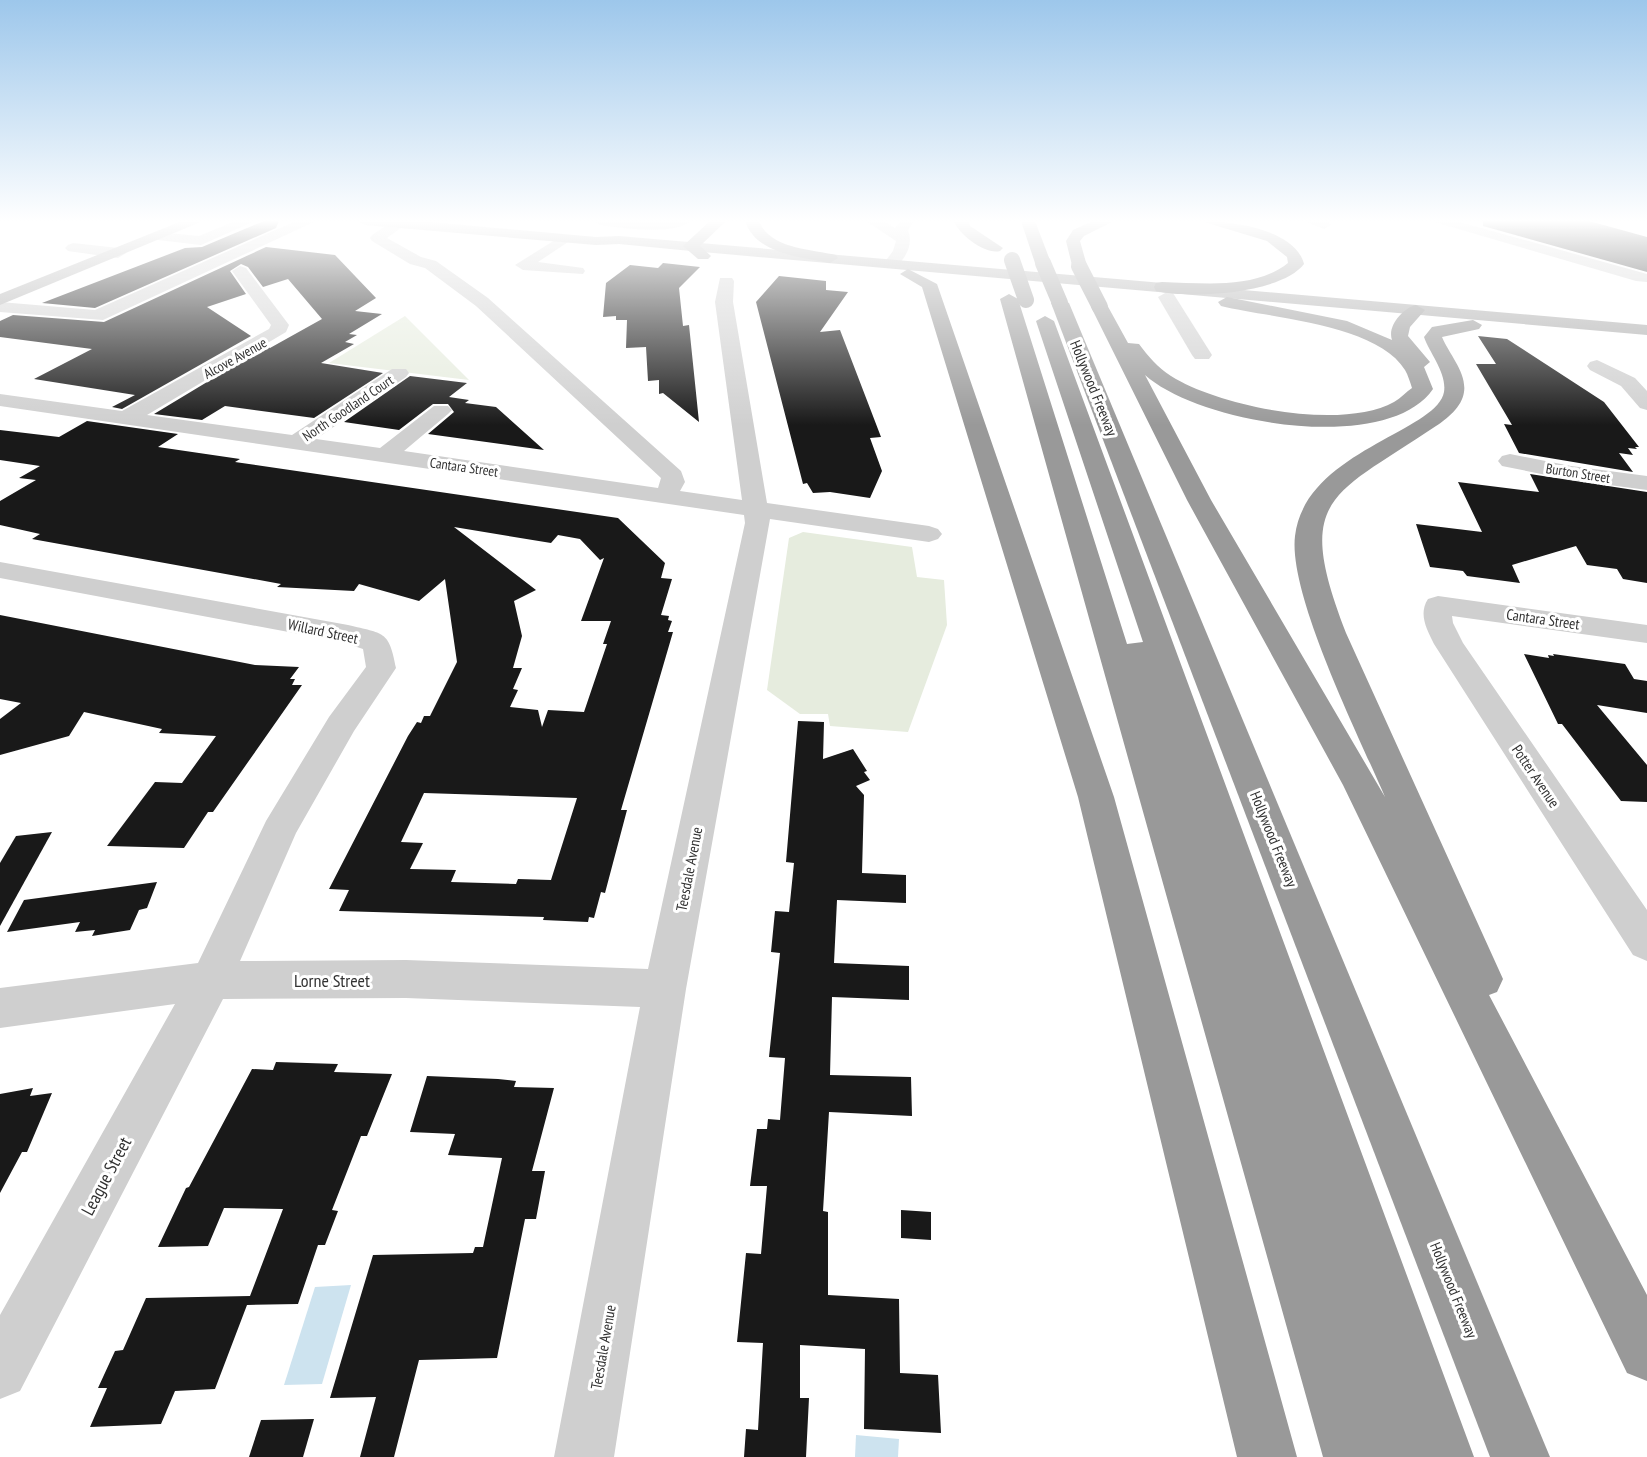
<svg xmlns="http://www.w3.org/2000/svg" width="1647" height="1457" font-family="'PT Sans Narrow',sans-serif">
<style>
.green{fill:#e6ecde}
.water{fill:#cde3ef}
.building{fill:#191919;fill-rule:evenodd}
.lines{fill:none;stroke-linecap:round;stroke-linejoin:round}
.minor{fill:#cfcfcf;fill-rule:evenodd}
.major{fill:#aaa;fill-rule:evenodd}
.highway{fill:#999;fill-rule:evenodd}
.highway-bridge{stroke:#999;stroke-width:16}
.labels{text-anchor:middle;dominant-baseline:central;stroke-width:6;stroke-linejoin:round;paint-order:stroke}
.far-street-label{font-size:14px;fill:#323232;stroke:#fff}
.street-label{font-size:15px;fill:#323232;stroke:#fff}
.near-street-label{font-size:18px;fill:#323232;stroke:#fff}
</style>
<rect width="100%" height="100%" fill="#fff"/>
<g class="green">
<path d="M405,316l64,64 -140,-17z"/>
<path d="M803,532l109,15 5,30 27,3 3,45 -39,107 -78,-6 -2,-12h-28l-33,-24 22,-152z"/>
</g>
<g class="water">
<path d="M351,1285l-29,99 -38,1 31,-98z"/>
<path d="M856,1435l43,4 -1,18h-43z"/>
</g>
<g class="building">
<path d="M264,221h15l-3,7 -181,80 -53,-5 143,-55 17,-1z"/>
<path d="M1483,221h106l58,16v35l-164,-46z"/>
<path d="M266,247l69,8 41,43 -21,13 27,3 -33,20 8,1 -12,7 9,2 -33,19 62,10 -69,45 -89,-12 -23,14 -48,-6 113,-68 3,2 52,-29 -34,-40 -25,8 -15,-20 -7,-3 -11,7 16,23 -39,13 44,29 -129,73 -10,-2 23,-12 -101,-16 58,-30 -92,-12v-16l13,-6 91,7z"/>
<path d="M663,263l37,4 -21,21 4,38 6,-1 10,97 -36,-29 -4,1v-14l-11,1 -2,-34 -20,1 1,-28h-11v-4l-13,1 3,-34 24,-18 28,3z"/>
<path d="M779,276l47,5v9l22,2 -28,40 20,-2 41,107 -11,1 12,33 -12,27 -40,-6 -17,1 -6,-10 -4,1 -47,-182z"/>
<path d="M1478,336l29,3 97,63 35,45h-4l2,2 -9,-1 5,7 -14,-2 14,19 -114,-19 -15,-29 8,1 -36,-61h20z"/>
<path d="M410,376l57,7 -18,14 20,3 -4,3 31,4 48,43 -116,-16 26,-22 -6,-8h-15l-34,26 -55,-8z"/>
<path d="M87,421l91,13 -20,13 82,12 -5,3 383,56 47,45 -4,15 11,1 -11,36 8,1 -1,4 4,1 -4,11h5l-52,178h6l-22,83 -4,-1 -7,26 -5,-1 -1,5 -45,-2 1,-3 -205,-6 10,-21 -20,-1 79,-153 9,-14 4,1 3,-7h6l27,-54 -12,-83 -26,22 -60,-17 -5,7 -77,-4 4,-3 -249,-45 8,-5 -40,-9v-24l36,-21 -17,-2 21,-12 -40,-6v-30l59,7zM454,527l97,16 7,-8 22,4 20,21 4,-2 -23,63h30l-8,23h4l-23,68 -36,-2 -6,17 -4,-17 -28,-3 8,-17 -5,-1 9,-21h-9l9,-32 -8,-35 22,-11zM424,793l153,5 -26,82 -33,-1 -2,5 -65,-2 5,-12 -46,-1 13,-26 -22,-1z"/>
<path d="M1530,474l117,18v91l-24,-4 -6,-10 -30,-4 -11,-19 -64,19 8,18 -53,-7 -4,-5 -33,-4 -14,-43 66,8 -24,-50 81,10z"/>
<path d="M0,615l255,50 44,2 -9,12h5l-3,6h10l-89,127h-5l-24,36 -77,-2 48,-64 27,1 34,-47 -57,-3 3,-4 -78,-17 -15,24 -69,19v-36l21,-16 -21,-4z"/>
<path d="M1524,654l25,4 -1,-3 6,1 -1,-2 72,10 9,15 13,2v32l-50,-8 50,60v37l-26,-1 -59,-77h-4z"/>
<path d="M798,721l26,1 -1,37 30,-10 14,22 -3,1 6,8 -14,6 8,9 -2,78 44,2v28l-69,-3 -3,63 75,3v34l-77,-3 -2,78 81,2 1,39 -83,-4 -6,99 5,1v83l71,4 1,74 38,2 3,58 -77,-4 1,-80 -65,-4v53h9l-3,59h-62l2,-28 12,1 5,-87 -26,-1 9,-89 15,1 6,-68h-17l7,-57h10l1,-10 12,1 5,-62 -16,-1 11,-104 -9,-1 4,-41 14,1 5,-49 -8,-1z"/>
<path d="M52,832l-52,94v-63l16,-27z"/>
<path d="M157,882l-10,26 -8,2 -9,20 -38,6 3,-6 -20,2 5,-10 -73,10 17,-32z"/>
<path d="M276,1062l62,2 -4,8 58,2 -25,62h-6l-29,74 6,1 -13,34h-7l-20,59 -51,1 -32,84 -40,2 -14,33 -71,3 17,-39h-9l17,-37 8,-1 23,-52 104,-2 33,-87 -59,-1 -16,38 -50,1 28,-59 3,-1 63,-118 21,1z"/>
<path d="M427,1076l71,3 18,2 -2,6 40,1 -22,83h13l-9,48h-11l-28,139 -78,2 -25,97h-34l16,-60 -46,1 43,-143 100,-2 2,-6h8l19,-89 -54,-3 7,-21 -45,-2z"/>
<path d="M33,1088l-3,8 22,-3 -25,59h-5l-22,41v-99z"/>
<path d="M901,1210l30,2v28l-30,-2z"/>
<path d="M314,1419l-11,38h-54l12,-37z"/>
</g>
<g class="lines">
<g class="minor">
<path d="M235,221h20l-54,24 -43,-5 -7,-4 7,-4 41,4z"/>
<path d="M296,221h20l-213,99 -103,-8v-10l95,8z"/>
<path d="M393,221h11l2,3 -19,14 34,19 15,4 52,37 193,173 4,11 -5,9 62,9 -27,-198 5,-24h12l2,3 -1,21 34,201 162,23 9,3 4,5 -4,5 -9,3 -159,-23 -84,470 -72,468h-60l86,-450 -234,-9 -183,1 -203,392 -20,8v-84l175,-311 -175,24v-40l198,-25 68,-142 63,-104 37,-50 -3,-18 -21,-7 -342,-64v-16l348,63c36,9 41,5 48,43l-42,63 -58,102 -56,128 166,-1 242,9 97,-446 -1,-8 -744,-109v-12l122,17 147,-82 2,-4 -39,-54 8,-5 6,2 40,53 3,4 -3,7 -139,83 145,20 100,-66h14l3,4 -3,4 -90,62 64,9 54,-42h14l4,4 -4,4 -44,37 254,37 3,-10 -185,-172 -51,-38 -15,-4 -38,-23 -2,-3 2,-3z"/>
<path d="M593,221h98c-18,15 -69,7 -91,4z"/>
<path d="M866,221h18l11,7 5,-7h14l-6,9c5,15 -1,24 -10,36l-6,2 -8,-5 9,-12 3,-10z"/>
<path d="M1304,221h23l4,4 -7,4z"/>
<path d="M1431,221h25l191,53v8l-11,-1z"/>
<path d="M563,235l5,1 2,3 -2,3 -30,20 45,6 2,3 -2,3 -60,-4 -8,-5z"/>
<path d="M73,243l45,5 8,5 -8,5 -50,-7 -3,-3 3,-3z"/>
<path d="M1167,292l6,1 39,62 -3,4h-14l-3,-4 -34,-58z"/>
<path d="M1597,360l38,18 12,13v19l-7,-2 -19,-22 -31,-16 -3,-4 3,-4z"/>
<path d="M1510,454l61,12 76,10v14l-76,-10 -69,-14 -4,-5 4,-5z"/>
<path d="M1438,596l209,29v18l-195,-27 1,7 10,20 184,267v51l-14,-6 -199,-311c-7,-14 -16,-30 -6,-45z"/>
</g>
<g class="major">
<path d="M182,221h21l-203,84v-11z"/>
<path d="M358,221h62l176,16 23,-1 1028,89v10l-956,-84 -72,-7 -23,1 -231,-20z"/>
</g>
<g class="highway">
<path d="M710,221h16l-26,25 11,10 -3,3h-10l-15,-13z"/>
<path d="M745,221h14c11,28 52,28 77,34l2,3 -8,5c-30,-6 -74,-9 -85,-42z"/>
<path d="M954,221h14l2,5 33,22 -3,3c-14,4 -41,-16 -46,-30z"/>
<path d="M1021,221h14l16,42 -2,3 -6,2 -8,-5z"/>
<path d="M1093,221h21l-30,15 -4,5 7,25 -2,3h-12l-7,-28 7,-11z"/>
<path d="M1201,221c30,0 94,8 103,43 -23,30 -114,35 -148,27l-2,-4 2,-4 6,-1c41,1 92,8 126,-19l-1,-6 -20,-16z"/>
<path d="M908,269l29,15 177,513 183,660h-60l-159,-660 -156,-510 -22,-13z"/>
<path d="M1009,294l9,5 109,345 16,-2 -107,-321 9,-5 9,5 420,1136h-151l-323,-1158z"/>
<path d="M1227,297l120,24 45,19c-5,-14 11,-32 24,-35l9,5 -15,17 -2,9 22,26 -6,5 9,22c-46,67 -235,34 -288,-14l66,125 174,297c-25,-59 -97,-202 -90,-261 10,-85 142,-104 149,-144 3,-19 -14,-38 -20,-55l8,-10 41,-7 9,5 -3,4 -37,8c7,17 25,36 22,55 -2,15 -17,27 -28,34 -105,71 -143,70 -90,207l157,346 -6,13 -8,3 158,300v86l-20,-8 -284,-588 -156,-285 -96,-193 9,-5 6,1 22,40 11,1c9,12 19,24 32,32 49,31 171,55 223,26 7,-4 12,-10 18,-14 -2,-6 -4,-13 -7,-18 -28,-46 -136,-52 -184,-64l-3,-4z"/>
<path d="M1060,298l9,5 481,1154h-60l-439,-1154z"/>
</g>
<g class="highway-bridge">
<path d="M1012,260l14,40"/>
<path d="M1043,263l17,40"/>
<path d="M1079,266l21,41"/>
</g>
</g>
<linearGradient id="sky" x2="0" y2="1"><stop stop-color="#9dc7eb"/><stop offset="0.52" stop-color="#fff"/><stop offset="1" stop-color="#fff" stop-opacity="0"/></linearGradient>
<rect width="1647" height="425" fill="url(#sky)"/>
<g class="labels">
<g class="far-street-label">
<text transform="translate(235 358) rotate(-29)">Alcove Avenue</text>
<text transform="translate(348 408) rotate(-34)">North Goodland Court</text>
<text transform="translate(464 467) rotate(8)">Cantara Street</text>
<text transform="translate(1578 473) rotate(9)">Burton Street</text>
</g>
<g class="street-label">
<text transform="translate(1094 388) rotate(68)">Hollywood Freeway</text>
<text transform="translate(1543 619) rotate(8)">Cantara Street</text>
<text transform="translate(323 631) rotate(12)">Willard Street</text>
<text transform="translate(1536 776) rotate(56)">Potter Avenue</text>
<text transform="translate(1274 839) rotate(68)">Hollywood Freeway</text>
<text transform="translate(689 869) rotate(-79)">Teesdale Avenue</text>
<text transform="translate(1454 1290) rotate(68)">Hollywood Freeway</text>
<text transform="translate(603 1347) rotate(-80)">Teesdale Avenue</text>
</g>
<g class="near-street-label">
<text x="332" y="980">Lorne Street</text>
<text transform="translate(106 1176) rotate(-62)">League Street</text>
</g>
</g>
</svg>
